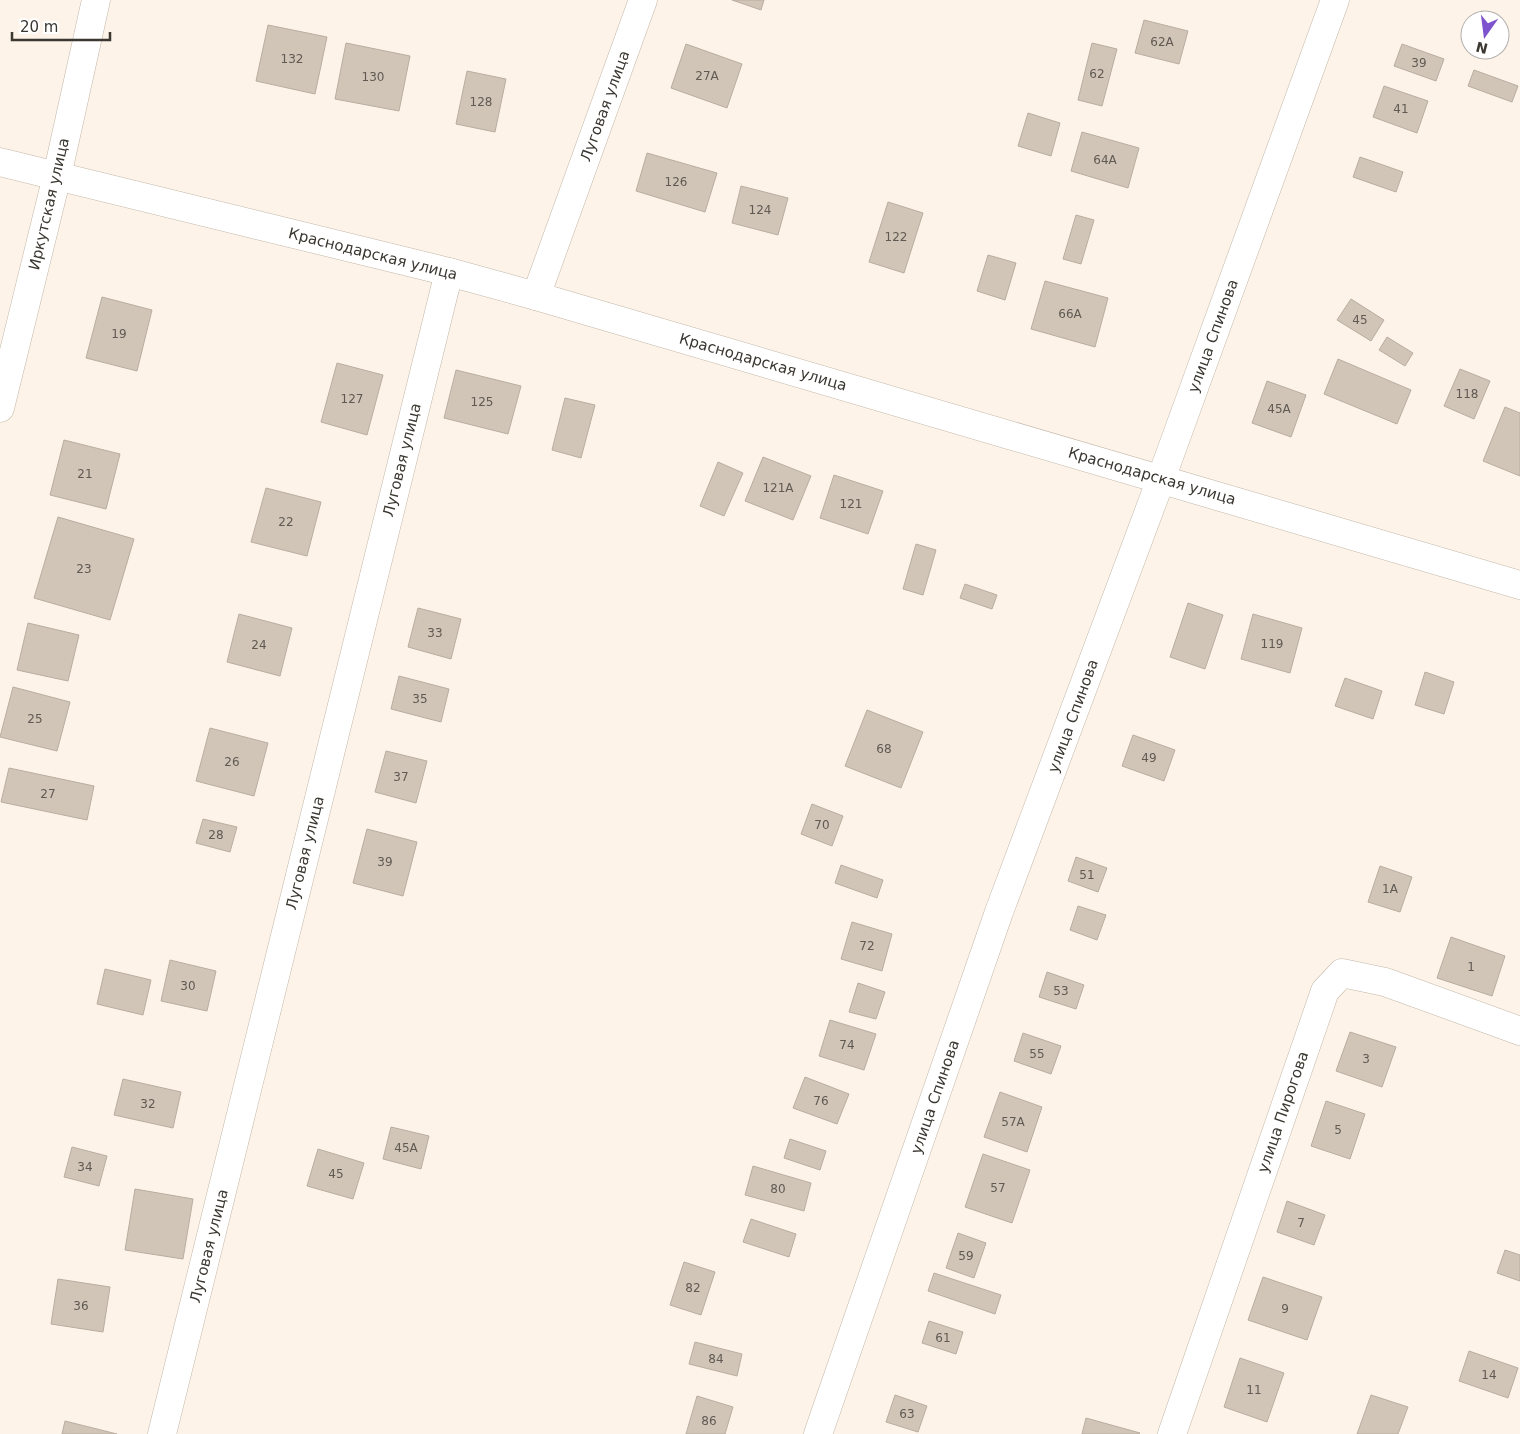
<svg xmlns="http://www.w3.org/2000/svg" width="1520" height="1434" font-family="'DejaVu Sans',sans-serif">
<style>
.building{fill:#d1c5b7;stroke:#b9ada0}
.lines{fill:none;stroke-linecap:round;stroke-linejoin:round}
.minor-casing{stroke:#c3b7a9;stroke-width:29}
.minor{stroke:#fff;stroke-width:28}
.labels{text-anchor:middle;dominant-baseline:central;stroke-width:4;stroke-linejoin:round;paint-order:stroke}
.number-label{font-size:12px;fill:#605a52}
.street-label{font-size:15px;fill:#3b3731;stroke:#fff}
</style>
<rect width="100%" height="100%" fill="#fdf3e8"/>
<g class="building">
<path d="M732,0h32l-3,10z"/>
<path d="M1144,20l44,11 -9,33 -44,-11z"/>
<path d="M268,25l59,12 -12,57 -59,-13z"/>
<path d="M346,43l64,13 -11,55 -64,-12z"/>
<path d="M1092,43l25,6 -15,57 -24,-6z"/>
<path d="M686,44l56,20 -15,44 -56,-20z"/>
<path d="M1402,44l42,15 -8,22 -42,-15z"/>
<path d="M1474,70l44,16 -6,16 -44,-16z"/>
<path d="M467,71l39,8 -11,53 -39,-8z"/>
<path d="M1384,86l44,15 -11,32 -44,-16z"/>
<path d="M1028,113l32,10 -9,33 -33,-10z"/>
<path d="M1082,132l57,16 -11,40 -57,-17z"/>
<path d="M647,153l70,20 -12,39 -69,-21z"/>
<path d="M1360,157l43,15 -7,20 -43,-15z"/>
<path d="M741,186l47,12 -10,37 -46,-12z"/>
<path d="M888,202l35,11 -19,60 -35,-11z"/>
<path d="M1076,215l18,5 -13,44 -18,-5z"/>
<path d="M988,255l28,8 -11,37 -28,-9z"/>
<path d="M1045,281l63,17 -13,49 -64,-18z"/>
<path d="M102,297l50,13 -15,61 -51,-13z"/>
<path d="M1351,299l33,21 -13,21 -34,-21z"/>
<path d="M1387,337l26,16 -8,13 -26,-16z"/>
<path d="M1338,359l73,31 -14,34 -73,-30z"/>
<path d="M337,363l46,12 -16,60 -46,-13z"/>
<path d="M1460,369l30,12 -16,38 -30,-13z"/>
<path d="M456,370l65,16 -13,48 -64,-16z"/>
<path d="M1267,381l39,14 -15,42 -39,-14z"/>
<path d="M565,398l30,7 -14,53 -29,-8z"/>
<path d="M1505,407l15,6v63l-37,-15z"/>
<path d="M64,440l56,14 -14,55 -56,-14z"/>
<path d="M763,457l48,19 -18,44 -48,-19z"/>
<path d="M718,462l25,11 -19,43 -24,-10z"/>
<path d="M834,475l49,16 -15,43 -48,-16z"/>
<path d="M266,488l55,14 -14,54 -56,-14z"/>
<path d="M58,517l76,22 -24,81 -76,-22z"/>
<path d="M916,544l20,6 -13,45 -20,-6z"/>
<path d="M965,584l32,11 -5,14 -32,-11z"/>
<path d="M1188,603l35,12 -18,54 -35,-12z"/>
<path d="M418,608l43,11 -10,40 -43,-12z"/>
<path d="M239,614l53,14 -12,48 -53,-14z"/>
<path d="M1253,614l49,14 -12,45 -49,-14z"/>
<path d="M28,623l51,12 -11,46 -51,-11z"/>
<path d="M1425,672l29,10 -10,32 -29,-9z"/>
<path d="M399,676l50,13 -8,33 -50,-13z"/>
<path d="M1345,678l37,13 -9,28 -38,-13z"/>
<path d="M13,687l57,15 -13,49 -57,-14z"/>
<path d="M867,710l56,22 -22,56 -56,-22z"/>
<path d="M210,728l58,15 -14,53 -58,-15z"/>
<path d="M1133,735l42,15 -11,31 -42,-15z"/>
<path d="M386,751l41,10 -11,42 -41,-11z"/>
<path d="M9,768l85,18 -7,34 -86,-18z"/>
<path d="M812,804l31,12 -11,30 -31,-12z"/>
<path d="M203,819l34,8 -7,25 -34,-9z"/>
<path d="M367,829l50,13 -14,54 -50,-13z"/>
<path d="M1076,857l31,11 -9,24 -30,-11z"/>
<path d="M841,865l42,15 -6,18 -42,-15z"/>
<path d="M1380,866l32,11 -12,35 -32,-10z"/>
<path d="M1078,906l28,9 -9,25 -27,-10z"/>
<path d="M852,922l40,12 -10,37 -41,-12z"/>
<path d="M1451,937l54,19 -13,40 -55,-18z"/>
<path d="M170,960l46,11 -9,40 -46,-10z"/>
<path d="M105,969l46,11 -8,35 -46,-11z"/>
<path d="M1047,972l37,13 -8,24 -37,-12z"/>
<path d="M858,983l27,9 -9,27 -27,-7z"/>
<path d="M830,1020l46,14 -12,36 -45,-14z"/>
<path d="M1350,1032l46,15 -14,40 -46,-16z"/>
<path d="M1023,1033l38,13 -10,28 -37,-13z"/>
<path d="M805,1077l44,17 -12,30 -44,-16z"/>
<path d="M123,1079l58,13 -8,36 -59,-13z"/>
<path d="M1000,1092l42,15 -15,45 -43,-15z"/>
<path d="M1326,1101l39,13 -15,45 -39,-13z"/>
<path d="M391,1127l38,9 -8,33 -38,-10z"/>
<path d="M790,1139l36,12 -6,19 -36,-12z"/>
<path d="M72,1147l35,9 -8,30 -35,-9z"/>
<path d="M318,1149l46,14 -11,36 -46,-13z"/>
<path d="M983,1154l47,16 -18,53 -47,-16z"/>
<path d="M753,1166l58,17 -7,28 -59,-16z"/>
<path d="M135,1189l58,10 -10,60 -58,-9z"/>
<path d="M1287,1201l38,14 -11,30 -37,-13z"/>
<path d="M751,1219l45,15 -7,23 -46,-15z"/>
<path d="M958,1233l28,10 -12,35 -28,-10z"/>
<path d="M1505,1250l15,5v26l-23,-8z"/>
<path d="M684,1262l31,10 -14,43 -31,-10z"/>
<path d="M934,1273l67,22 -6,19 -67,-23z"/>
<path d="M1263,1277l59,20 -15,43 -59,-20z"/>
<path d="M58,1279l52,8 -7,45 -52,-8z"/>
<path d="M929,1321l34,11 -7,22 -34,-11z"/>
<path d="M695,1342l47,12 -5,22 -48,-12z"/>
<path d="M1469,1351l49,17 -10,30 -49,-17z"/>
<path d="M1240,1358l44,15 -17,49 -43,-15z"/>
<path d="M895,1395l32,11 -9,26 -32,-10z"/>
<path d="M1371,1395l37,12 -10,27h-41z"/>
<path d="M697,1396l36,11 -8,27h-39z"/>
<path d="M1086,1418l54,15 -1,1h-57z"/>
<path d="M65,1421l52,13h-55z"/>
</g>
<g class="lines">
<g class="minor-casing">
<g id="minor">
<path d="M0,162l449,110 87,24 984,289"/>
<path d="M536,296l107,-296"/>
<path d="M0,408l57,-232 39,-176"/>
<path d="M162,1434l287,-1162"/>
<path d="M818,1434l181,-522 162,-433 174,-479"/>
<path d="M1172,1434l153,-443 17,-18 43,9 135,49"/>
</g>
</g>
<use href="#minor" class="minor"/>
</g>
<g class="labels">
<g class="number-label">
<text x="1162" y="42">62А</text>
<text x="292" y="59">132</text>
<text x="1419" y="63">39</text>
<text x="1097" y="74">62</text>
<text x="707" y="76">27А</text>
<text x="373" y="77">130</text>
<text x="481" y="102">128</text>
<text x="1401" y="109">41</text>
<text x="1105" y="160">64А</text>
<text x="676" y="182">126</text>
<text x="760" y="210">124</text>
<text x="896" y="237">122</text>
<text x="1070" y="314">66А</text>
<text x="1360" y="320">45</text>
<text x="119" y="334">19</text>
<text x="1467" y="394">118</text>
<text x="352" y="399">127</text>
<text x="482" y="402">125</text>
<text x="1279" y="409">45А</text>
<text x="85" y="474">21</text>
<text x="778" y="488">121А</text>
<text x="851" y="504">121</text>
<text x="286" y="522">22</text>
<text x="84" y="569">23</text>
<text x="435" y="633">33</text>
<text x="1272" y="644">119</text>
<text x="259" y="645">24</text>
<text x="420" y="699">35</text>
<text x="35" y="719">25</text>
<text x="884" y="749">68</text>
<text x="1149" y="758">49</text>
<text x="232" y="762">26</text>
<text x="401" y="777">37</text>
<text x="48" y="794">27</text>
<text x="822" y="825">70</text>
<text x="216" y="835">28</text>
<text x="385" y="862">39</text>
<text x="1087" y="875">51</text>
<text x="1390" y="889">1А</text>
<text x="867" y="946">72</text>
<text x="1471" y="967">1</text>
<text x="188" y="986">30</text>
<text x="1061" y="991">53</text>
<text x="847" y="1045">74</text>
<text x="1037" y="1054">55</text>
<text x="1366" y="1059">3</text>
<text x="821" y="1101">76</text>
<text x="148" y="1104">32</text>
<text x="1013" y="1122">57А</text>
<text x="1338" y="1130">5</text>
<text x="406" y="1148">45А</text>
<text x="85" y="1167">34</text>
<text x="336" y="1174">45</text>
<text x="998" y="1188">57</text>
<text x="778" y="1189">80</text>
<text x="1301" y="1223">7</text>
<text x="966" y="1256">59</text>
<text x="693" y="1288">82</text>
<text x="81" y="1306">36</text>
<text x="1285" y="1309">9</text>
<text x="943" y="1338">61</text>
<text x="716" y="1359">84</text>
<text x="1489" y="1375">14</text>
<text x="1254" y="1390">11</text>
<text x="907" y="1414">63</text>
<text x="709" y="1421">86</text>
</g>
<g class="street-label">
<text transform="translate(605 106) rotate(-70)">Луговая улица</text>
<text transform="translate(49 204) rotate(-77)">Иркутская улица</text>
<text transform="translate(373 254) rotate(14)">Краснодарская улица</text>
<text transform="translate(1213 336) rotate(-70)">улица Спинова</text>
<text transform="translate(763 362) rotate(16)">Краснодарская улица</text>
<text transform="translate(402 460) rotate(-76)">Луговая улица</text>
<text transform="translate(1152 476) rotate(16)">Краснодарская улица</text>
<text transform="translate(1073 716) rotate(-70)">улица Спинова</text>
<text transform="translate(305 853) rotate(-76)">Луговая улица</text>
<text transform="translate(935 1097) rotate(-71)">улица Спинова</text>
<text transform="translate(1283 1112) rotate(-71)">улица Пирогова</text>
<text transform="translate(209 1246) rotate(-76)">Луговая улица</text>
</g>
</g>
<g transform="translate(1485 35) rotate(194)"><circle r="24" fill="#ffffff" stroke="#b1afad"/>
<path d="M0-4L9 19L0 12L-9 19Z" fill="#7d54ce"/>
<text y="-8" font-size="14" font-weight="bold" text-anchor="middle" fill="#3b3731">N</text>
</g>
<path d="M12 32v8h98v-8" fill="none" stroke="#3b3731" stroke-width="2.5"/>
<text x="20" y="32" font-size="15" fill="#3b3731" stroke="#ffffff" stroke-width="4" paint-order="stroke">20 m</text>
</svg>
